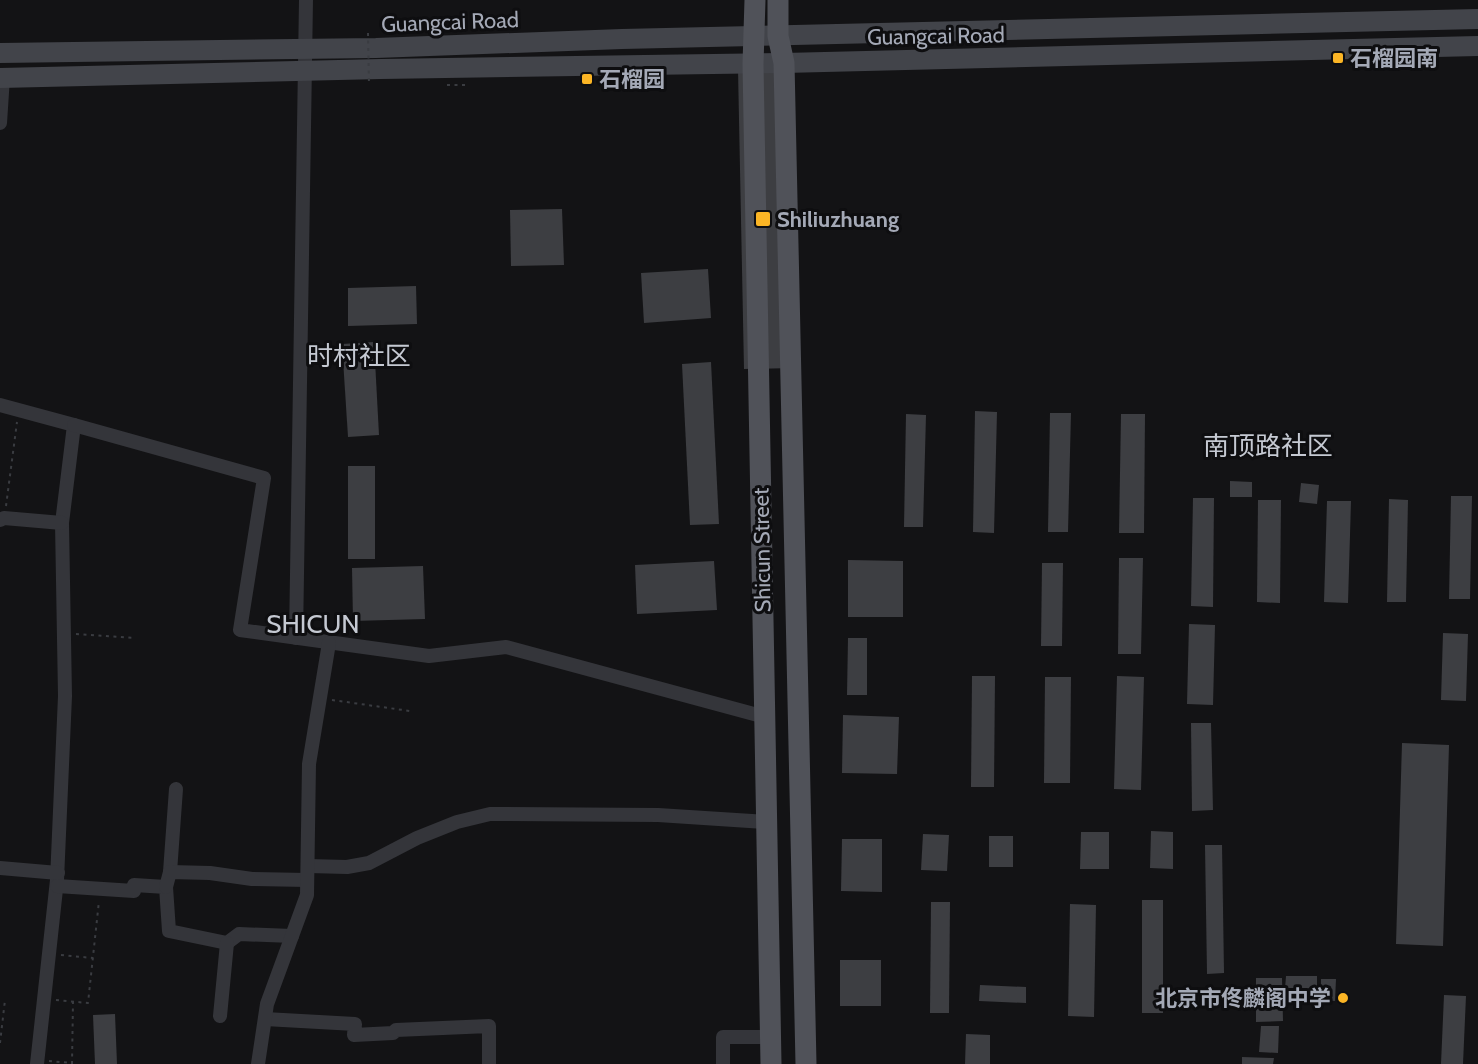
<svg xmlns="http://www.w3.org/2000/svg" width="1478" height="1064" font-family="Cabin,'Noto Sans SC',sans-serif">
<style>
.building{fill:#3d3e42}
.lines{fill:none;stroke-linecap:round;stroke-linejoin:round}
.path{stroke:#3a3c41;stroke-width:2;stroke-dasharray:3 4.5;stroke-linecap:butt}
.street{stroke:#34353a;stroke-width:14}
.secondary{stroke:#42444a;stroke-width:20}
.primary{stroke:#505259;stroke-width:21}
.path-bridge{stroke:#3a3c41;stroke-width:2;stroke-dasharray:3 4.5;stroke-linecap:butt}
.poi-dot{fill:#fbb525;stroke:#0e0e10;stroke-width:2}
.labels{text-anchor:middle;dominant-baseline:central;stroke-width:6;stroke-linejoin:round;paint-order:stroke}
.street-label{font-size:22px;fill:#a4a9b6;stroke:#0e0e10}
.poi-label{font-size:22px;font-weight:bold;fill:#a4a9b6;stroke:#0e0e10;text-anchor:start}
.quarter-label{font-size:26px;fill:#c5c9d2;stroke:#0e0e10}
</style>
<rect width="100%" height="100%" fill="#131315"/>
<g class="building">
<path d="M787,68l6,300 -49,1 -6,-300z"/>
<path d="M562,209l2,56 -53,1 -1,-56z"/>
<path d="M708,269l3,49 -67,5 -3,-50z"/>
<path d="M416,286l1,38 -69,2v-38z"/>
<path d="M374,342l5,93 -31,2 -6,-93z"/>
<path d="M711,362l8,162 -29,1 -8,-161z"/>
<path d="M975,411l22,1 -3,121 -21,-1z"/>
<path d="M1050,413h21l-3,119h-20z"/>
<path d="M906,414l20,1 -3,112h-19z"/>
<path d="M1121,414h24l-1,119h-25z"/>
<rect x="348" y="466" width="27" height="93"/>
<path d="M1230,481l22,1v15h-22z"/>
<path d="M1301,483l18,2 -2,19 -18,-2z"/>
<path d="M1451,496h21l-2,103h-21z"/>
<path d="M1193,498h21l-1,109 -22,-1z"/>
<path d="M1389,499l19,1 -2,102h-19z"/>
<path d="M1258,500h23l-1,103 -23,-1z"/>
<path d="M1327,501h24l-3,102 -24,-1z"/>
<path d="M1119,558h24l-2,96h-23z"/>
<path d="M848,560l55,1v56h-55z"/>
<path d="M714,561l3,49 -80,4 -2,-49z"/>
<path d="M1042,563h21l-1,83h-21z"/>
<path d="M423,566l2,53 -72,2 -1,-53z"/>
<path d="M1189,624l26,1 -2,80 -26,-1z"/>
<path d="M1443,633l25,1 -2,67 -25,-1z"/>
<path d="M848,638h19v57h-20z"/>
<path d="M972,676h23l-1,111h-23z"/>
<path d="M1117,676l27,1 -3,113 -27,-1z"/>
<path d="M1045,677h26l-1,106h-26z"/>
<path d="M843,715l56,2 -2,57 -55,-1z"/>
<path d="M1191,723h20l2,87 -21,1z"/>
<path d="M1402,743l47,2 -6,201 -47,-2z"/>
<path d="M1151,831l22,1v37l-23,-1z"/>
<path d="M1081,832h28v37h-29z"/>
<path d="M923,834l26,1 -2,36 -26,-1z"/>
<rect x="989" y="836" width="24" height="31"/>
<path d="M842,839h40v53l-41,-1z"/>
<path d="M1205,845h17l2,128 -17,1z"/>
<rect x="1142" y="900" width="21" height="113"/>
<path d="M931,902h19l-1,111h-19z"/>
<path d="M1070,904l26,1 -2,112 -26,-1z"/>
<rect x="840" y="960" width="41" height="46"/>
<path d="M1286,976h31v14l-32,-1z"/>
<path d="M1256,978h26l1,43 -27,1z"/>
<path d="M1321,979h15l-1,22 -14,-1z"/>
<path d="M980,985l46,2v16l-47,-2z"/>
<path d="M1444,995l22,1 -3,68h-22z"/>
<path d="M115,1014l2,50h-22l-2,-49z"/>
<path d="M1261,1026h18l-1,27 -19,-1z"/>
<path d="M966,1034l24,1v29h-25z"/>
<path d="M1242,1057l32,1 -1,6h-31z"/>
</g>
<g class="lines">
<g class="path">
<path d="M447,85h20"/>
<path d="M6,506l11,-84"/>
<path d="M76,634l58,4"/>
<path d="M332,700l78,11"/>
<path d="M61,955l32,3"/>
<path d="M56,1000l32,3 11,-102"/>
<path d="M0,1043l5,-43"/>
<path d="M49,1061l23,2"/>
<path d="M72,1064l1,-63"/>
</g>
<g class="street">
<path d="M0,123l3,-46"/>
<path d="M0,405l74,20 -12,98 3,173 -8,184 -20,184"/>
<path d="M74,425l190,53 -24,152 189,26 77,-9 259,70"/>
<path d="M0,520l4,-2 58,5"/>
<path d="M296,638l10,-638"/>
<path d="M308,866l39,1 22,-4 48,-25 40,-16 33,-8 168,1 108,7"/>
<path d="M0,868l58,5"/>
<path d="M170,872l6,-83"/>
<path d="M57,886l77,5v-6l32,2 3,44 58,12 12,-9 53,2"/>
<path d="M166,887l4,-15 40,1 42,6 55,1"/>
<path d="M220,1016l7,-73"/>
<path d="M265,1019l90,5 -1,11 39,-2 3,-3 93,-4v38"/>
<path d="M258,1064l9,-60 40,-109 2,-131 20,-121"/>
<path d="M723,1064v-27h47"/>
</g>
<g class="secondary">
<path d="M0,53l376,-5 246,-9 856,-20"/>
<path d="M0,78l381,-9 403,-6 694,-17"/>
</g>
<g class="primary">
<path d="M755,0l-2,64 18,1000"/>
<path d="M778,0v36l6,27 22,1001"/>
</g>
<path class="path-bridge" d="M368,33l1,52"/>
</g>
<g class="poi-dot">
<rect x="1332" y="52" width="12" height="12" rx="3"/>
<rect x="581" y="73" width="12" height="12" rx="3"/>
<rect x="755" y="211" width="16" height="16" rx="3"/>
<circle cx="1343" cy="998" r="6"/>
</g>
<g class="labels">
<g class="street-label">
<text transform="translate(450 22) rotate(-2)">Guangcai Road</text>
<text transform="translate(936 36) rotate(-1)">Guangcai Road</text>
<text transform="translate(762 550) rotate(-91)">Shicun Street</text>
</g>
<g class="poi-label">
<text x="1350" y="58">石榴园南</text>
<text x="599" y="79">石榴园</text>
<text x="777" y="219">Shiliuzhuang</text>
<text x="1331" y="998" text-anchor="end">北京市佟麟阁中学</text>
</g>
<g class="quarter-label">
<text x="359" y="356">时村社区</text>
<text x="1268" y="446">南顶路社区</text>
<text x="313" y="624">SHICUN</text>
</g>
</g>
</svg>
